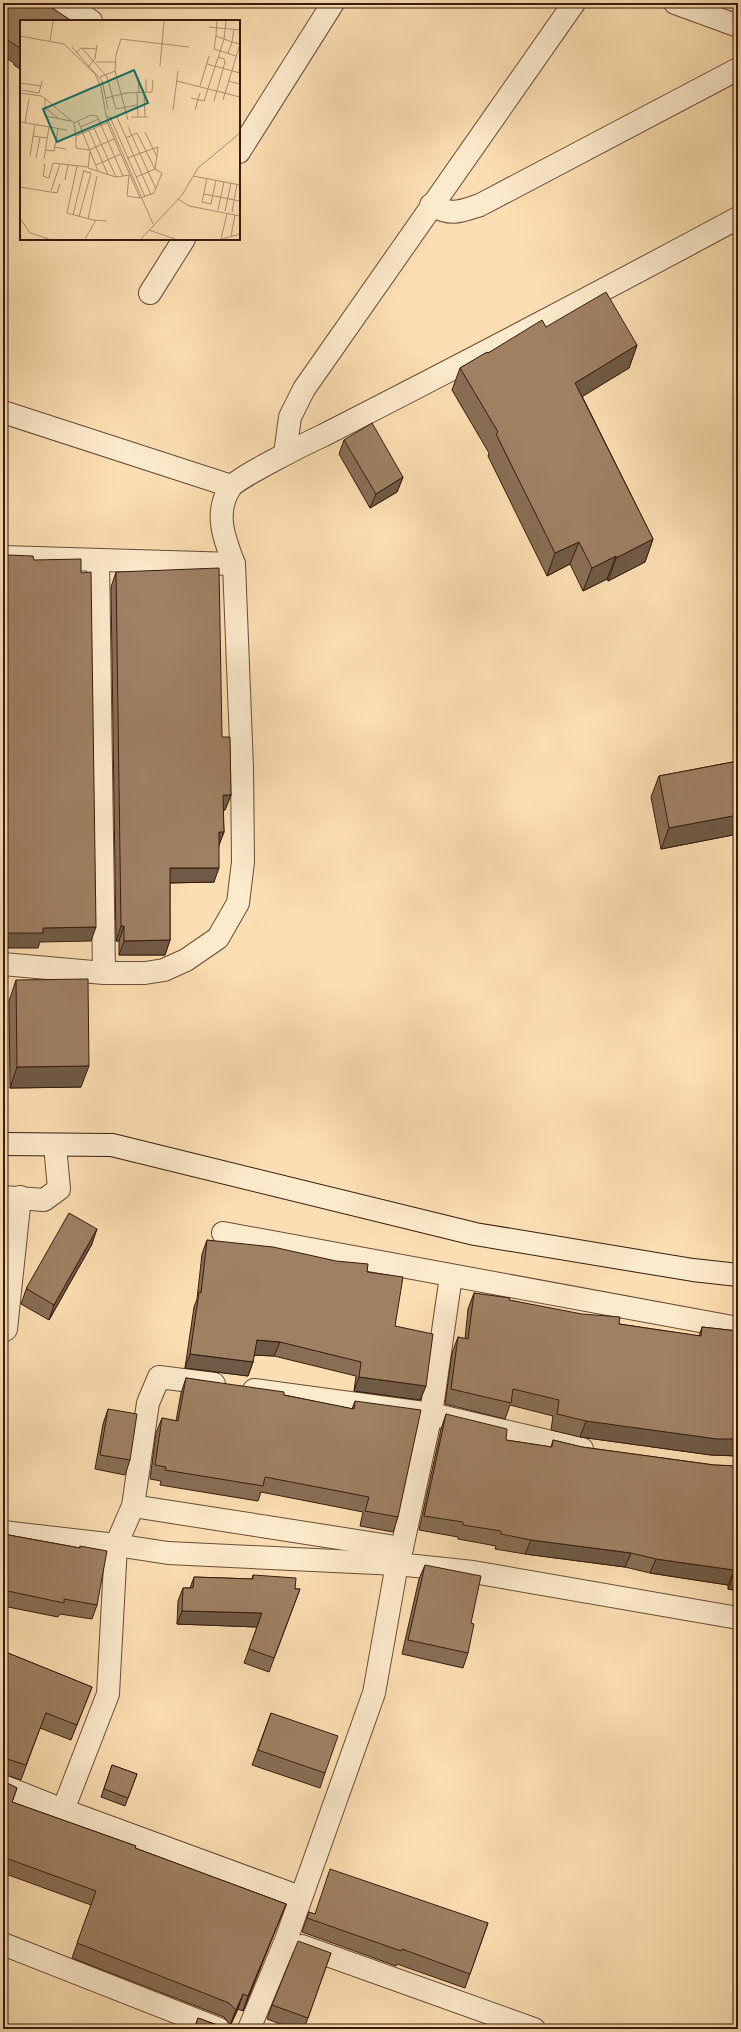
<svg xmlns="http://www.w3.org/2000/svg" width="741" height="2032" font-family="Vollkorn,serif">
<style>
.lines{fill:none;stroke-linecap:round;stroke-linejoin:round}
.street-casing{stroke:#6a4c37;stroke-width:24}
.secondary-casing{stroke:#391b0e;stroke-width:24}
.street{stroke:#fceacc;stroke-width:22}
.secondary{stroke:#fceacc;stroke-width:22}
.wall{fill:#886e55;stroke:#391b0e}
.shaded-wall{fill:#6f5a45;stroke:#391b0e}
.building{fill:#9e8063;stroke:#391b0e}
.inset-road{fill:none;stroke:#ad9070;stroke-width:1}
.view{fill:#0f766e;fill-opacity:0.15;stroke:#0f766e;stroke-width:2}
.inset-edge{fill:none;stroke:#391b0e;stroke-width:2}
</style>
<rect width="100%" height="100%" fill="#fbdeb1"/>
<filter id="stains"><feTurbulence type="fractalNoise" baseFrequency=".005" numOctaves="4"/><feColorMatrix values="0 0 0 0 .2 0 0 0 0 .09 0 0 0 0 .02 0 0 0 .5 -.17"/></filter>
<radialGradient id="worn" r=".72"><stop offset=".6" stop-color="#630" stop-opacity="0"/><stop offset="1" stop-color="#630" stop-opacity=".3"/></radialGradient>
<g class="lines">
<g class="street-casing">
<g id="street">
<path d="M64,3l27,18"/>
<path d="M675,3l63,23"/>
<path d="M239,152l94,-149"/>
<path d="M431,205c21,11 28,7 49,0l258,-136"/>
<path d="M150,293l34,-54"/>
<path d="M3,412l228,74"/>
<path d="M285,454l5,-37 14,-28 270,-386"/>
<path d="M3,557l231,7"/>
<path d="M98,561l6,412"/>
<path d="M3,964l101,9h41l19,-3 22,-10 32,-22 20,-35 5,-41 -1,-94 -8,-204c-10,-26 -20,-51 -4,-76 6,-10 79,-46 94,-53 139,-71 276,-143 414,-217"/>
<path d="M3,1197l41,3 15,-11 -4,-44"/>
<path d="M223,1233l515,95"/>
<path d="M3,1331l3,-2 14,-132"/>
<path d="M254,1390l177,24 151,35"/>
<path d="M133,1506l269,42"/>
<path d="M3,1532l113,13 52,8 229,11 76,8 265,46"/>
<path d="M3,1786l60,24 237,87"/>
<path d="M63,1810l45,-116 8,-149 17,-39 15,-103 11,-26 55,7"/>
<path d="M3,1944l216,85"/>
<path d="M302,1946l232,83"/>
<path d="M249,2029l37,-89 88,-247 23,-129 5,-16 29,-134 20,-138"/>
</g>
</g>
<g class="secondary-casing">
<path id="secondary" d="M3,1144l109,1 363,89 218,36 45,5"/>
</g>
<use href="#street" class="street"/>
<use href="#secondary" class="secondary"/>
</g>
<g class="wall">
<path d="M3,3l18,18v49l-7,-5v-2l-11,-7z"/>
<path d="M546,327l91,18 -8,23 -47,28 71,143 -8,23 -37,19 -1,-2 -24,12 -13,-27 -23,12 -59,-120 1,-3 -37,-63 8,-22 28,-15z"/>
<path d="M344,440l59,37 -6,15 -27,16 -31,-54z"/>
<path d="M116,572l106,165 9,58 -6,15h-2l1,22 -5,13 -5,37 -44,1v57l-5,15h-46v-14h-3l-5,-354z"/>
<path d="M738,761v73l-77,15 -10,-52 8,-21z"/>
<path d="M16,980l65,107 -71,1 -1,-87z"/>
<path d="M207,1240l160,32 59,114 -6,14 -66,-9 2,-15 -82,-20 -20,-1 -1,7 -5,14 -63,-8 9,-61 3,-8 5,-45z"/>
<path d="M92,1244l-43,76 -28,-16 6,-17z"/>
<path d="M474,1293l35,7 110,24 80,12 3,-9 36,4v125l-27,-1 -131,-18 -29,-7 2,-14 -43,-11 -5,14 -60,-15 7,-51 6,-16 7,2 3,-30z"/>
<path d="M186,1378l98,17 68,14 3,-8 43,116 -5,15 -33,-6 3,-14 -102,-20 -3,9 -98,-16 1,-4 -11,-2 6,-46 6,-15 14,3 5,-28z"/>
<path d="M108,1409l22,51 -5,15 -30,-6 8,-45z"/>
<path d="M446,1414l60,26 45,7 2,-7 29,7 132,18 24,1v125l-10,-2v-4l-78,-12 -25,-6 -100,-13 -30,-5 1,-3 -38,-7v-2l-39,-7 22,-101z"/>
<path d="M3,1534l77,14v-2l17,59 -5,14 -32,-5 -2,3 -55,-11z"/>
<path d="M425,1565l43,88 -5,15 -61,-14 17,-75z"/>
<path d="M253,1575l42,14h5l-31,83 -25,-9 13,-36 -80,-3 1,-23 5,-13h7l4,-11 58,2z"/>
<path d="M3,1651l89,36 -21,53 -31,-12 -19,52 -18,-6z"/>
<path d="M271,1713l54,60 -5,15 -68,-23z"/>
<path d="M112,1765l25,9 -12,32 -24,-9z"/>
<path d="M3,1781l14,7 -5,14 124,44 -1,2 151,56 -43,107 -5,-2 -9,20h-35l4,-11 22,8 10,-1 -6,-8 -152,-59 19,-53 -88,-32z"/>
<path d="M309,1912l5,2 174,9 -23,65 -68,-24 -1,2 -94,-34z"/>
<path d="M331,1953l-27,76h-11l-26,-10 5,-14z"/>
</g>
<g class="shaded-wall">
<path d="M637,345l-8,23 -62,38 8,-23z"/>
<path d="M403,477l-6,15 -27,16 6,-14z"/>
<path d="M653,539l-8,23 -37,19 8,-23z"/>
<path d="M579,542l-9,22 -23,12 8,-23z"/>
<path d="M616,556l-9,23 -24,12 9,-23z"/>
<path d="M223,795h8l-6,15h-7z"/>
<path d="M738,815v19l-77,15 8,-21z"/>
<path d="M219,832h5l-6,15z"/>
<path d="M170,868h49l-5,14 -49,1z"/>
<path d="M121,926h3l-5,15h-3z"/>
<path d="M96,927l-5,14 -51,1 -2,6h-35v-15l40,-5z"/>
<path d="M170,940l-5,15h-46l5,-14z"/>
<path d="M89,1066l-8,21 -71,1 7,-21z"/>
<path d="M97,1229l-5,15 -43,76 5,-15z"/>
<path d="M257,1340l23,2 -6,14 -22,-1z"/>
<path d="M190,1354l63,8 -5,14 -63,-8z"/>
<path d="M359,1377l67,9 -6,14 -66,-9z"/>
<path d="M586,1421l152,18v17l-27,-1 -131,-18z"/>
<path d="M531,1540l100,13 -6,14 -100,-13z"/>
<path d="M656,1559l78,11 -6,15 -78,-12z"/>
<path d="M733,1575h5v16l-10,-2z"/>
<path d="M182,1611l80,2 -5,14 -80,-3z"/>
<path d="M7,1759l-4,11v-10z"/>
<path d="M286,1904l-6,15 -37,92 5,-15z"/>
<path d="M243,1994l-5,15 -8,16 6,-15z"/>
</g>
<g class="building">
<path d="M3,3h43v1l26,17h-51v31l-2,-1 1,-3 -17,-11z"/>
<path d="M606,292l31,53 -62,38 78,156 -37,19v-2l-24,12 -13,-26 -24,11 -59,-119 2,-2 -38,-64 27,-16 1,1 54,-33 4,7z"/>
<path d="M372,423l31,54 -27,17 -32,-54z"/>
<path d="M3,553l5,2 25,1 1,4 47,-1v14l10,-1 5,355 -53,1v5h-40z"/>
<path d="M219,568l3,169h8l1,58h-8l1,37h-5v36h-49v72l-46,1v-15h-3l-5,-354z"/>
<path d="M738,761v54l-69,13 -10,-52z"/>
<path d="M88,979l1,87 -72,1 -1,-87z"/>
<path d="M69,1213l28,16 -43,76 -27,-16v-2z"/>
<path d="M207,1240l66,7 63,14 32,3 -1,8 36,5 -8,49 38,8 -7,52 -67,-9 2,-15 -81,-20 -23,-2 -4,22 -63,-8 9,-62 2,1z"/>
<path d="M474,1293l36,5 -1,2 73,14 38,3 -1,7 82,12 1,-9 36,4v108h-21l-131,-18 -29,-7 2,-14 -46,-11 -2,14 -60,-14 7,-52 10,2z"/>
<path d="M186,1378l98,14v3l70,14 1,-8 66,9 -23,107 -33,-6 4,-14 -104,-20 -2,9 -98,-16 1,-3 -11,-2 7,-47 16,3z"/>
<path d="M108,1409l29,5 -7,46 -30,-5z"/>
<path d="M446,1414l61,15 -1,11 46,7 1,-7 29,7 132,18 24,1v109h-5l1,-5 -78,-11 -25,-6 -100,-13 -30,-6v-3l-38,-6v-3l-39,-6z"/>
<path d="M3,1534l77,14v-2l27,5 -10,54 -33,-6v4l-61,-13z"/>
<path d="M425,1565l56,11 -10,47 3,1 -6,29 -60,-13z"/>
<path d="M253,1575l43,3 -1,11h5l-26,69 -25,-9 13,-36 -80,-2 1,-23h10l1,-11 59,2z"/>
<path d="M3,1651l89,36 -15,38 -31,-12 -20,52 -19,-6 -4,1z"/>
<path d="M271,1713l67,23 -13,37 -67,-23z"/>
<path d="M112,1765l25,9 -9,24 -24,-9z"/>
<path d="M3,1781l14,7 -5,14 124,44 -1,2 151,56 -38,92 -5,-2 -7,16 -7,-7 -152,-60 19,-52 -93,-34z"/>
<path d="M330,1869l158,54 -18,51 -68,-25 -1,2 -94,-33 2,-6 6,2z"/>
<path d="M298,1941l33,12 -23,65 -36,-13z"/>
<path d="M198,2018l22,8 11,-1 -2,4h-35z"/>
</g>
<g transform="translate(20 20)">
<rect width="220" height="220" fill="#fbdeb1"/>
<path class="inset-road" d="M189,7l31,3M214,9l-2,13 -16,-6 -2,13 22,7M0,16l44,8 31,30 6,13 5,28 47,109M196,16l1,-15M30,21l3,-20M52,27l30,34 6,28M62,28l25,29 9,32 21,-4M56,33l5,-5 16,1M208,33l4,-11 8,2M76,42h19M187,44l33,9M140,46l4,-45M68,47l7,-8 2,-14M80,57l15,-6M118,57l1,15M126,59v13M157,61l63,16M208,61l12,3M0,63l21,3M180,66l9,-30M2,70l17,3M117,72l1,25M124,72l1,25M0,73l22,3 32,27 17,-8 6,1 26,60M19,73l3,-12M86,78l20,-5 26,-1 1,-12M171,78l13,3 20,-62 2,-18M25,79v17l26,5M203,80l17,-56M194,81l11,-39 -1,-3 -6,-2M24,87l14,11M153,90l5,-39M175,90l5,-17M111,97h17M87,98l3,-1 35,80M90,98l7,-1 34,78M108,100l-13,-49 1,-16 5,-16 68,8M58,101l20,50M0,102l47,8M87,102l33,76M89,102l-33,14v12l13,2 25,-11M5,103l4,-24M54,103l2,13M15,105l-2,11 14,2M60,107l19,-8M108,107l28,62M74,108l22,49M69,111l19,44M125,112l12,25M106,118l11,-5 18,36 7,4 -8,20 -14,5 -13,-2 2,-21M34,127l12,2M25,130l9,1 4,-22M70,132l-2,16 28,9 14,-2M10,136l3,-20M16,138l4,-21M107,138l31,-11 -3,22 -19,8M24,139l5,-32M23,144l2,1 -2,11 6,2 4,-15 35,4M76,145l25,-11M57,146l-10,47 26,7 14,1M173,156l47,9M187,158l-5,24 9,2 5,-24M45,160l3,-15M0,167l37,6 3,-9M31,171l9,-27M184,174l36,7M158,179l11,7 51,10M198,190l6,-28M205,191l6,-28M212,192l5,-28M53,195l11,-45M59,197l12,-44 -7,-2M0,198l10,15 19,6M68,199l9,-43M129,210l26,9M211,216l4,-21M65,219l11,-19M121,219l41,-44 16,-27 42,-35M201,219l6,-25M202,219l18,-5"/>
<path class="view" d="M114,50l14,33 -91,39 -14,-33z"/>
<rect width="220" height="220" class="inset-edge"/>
</g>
<rect width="741" height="2032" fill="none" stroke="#fbdeb1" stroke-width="16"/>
<rect x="4" y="4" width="733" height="2024" fill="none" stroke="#391b0e" stroke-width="2"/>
<rect x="8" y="8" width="725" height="2016" fill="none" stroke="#391b0e"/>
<rect width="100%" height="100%" filter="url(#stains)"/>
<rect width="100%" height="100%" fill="url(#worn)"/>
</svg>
